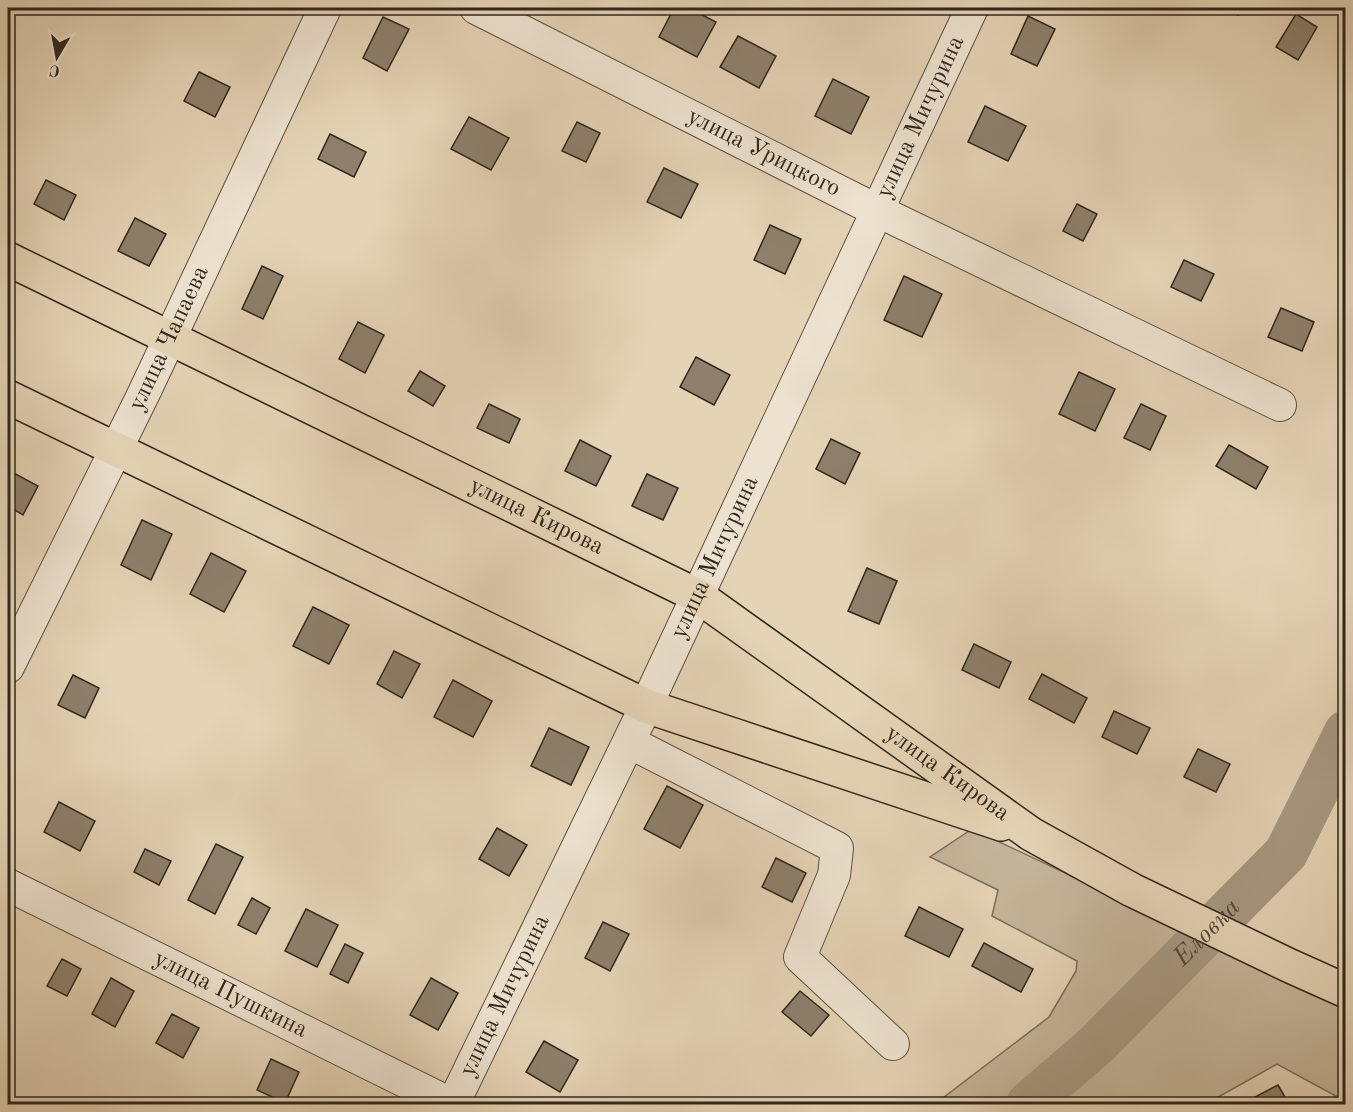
<svg xmlns="http://www.w3.org/2000/svg" width="1353" height="1112" font-family="'Old Standard TT',serif">
<style>
.green{fill:#c5b69b;stroke:#7a6e5c;stroke-width:1.5}
.lines{fill:none;stroke-linecap:round;stroke-linejoin:round}
.river{stroke:#a79981;stroke-width:44}
.building{fill:#8e806c;stroke:#30271c;stroke-width:1.5}
.minor-casing{stroke:#5d5242;stroke-width:34}
.major-casing{stroke:#30271c;stroke-width:36}
.minor{stroke:#ede2cf;stroke-width:32}
.major{stroke:#e4d3b5;stroke-width:33}
.labels{text-anchor:middle;dominant-baseline:central;stroke-width:4.5;stroke-linejoin:round;paint-order:stroke}
.street-label{font-size:24px;fill:#30271c;stroke:#ede2cf}
.water-label{font-size:26px;font-style:italic;fill:#54493a;stroke:#ede2cf}
</style>
<rect width="100%" height="100%" fill="#e4d3b5"/>
<filter id="stains"><feTurbulence type="fractalNoise" baseFrequency=".00333" numOctaves="4"/><feColorMatrix values="0 0 0 0 .2 0 0 0 0 .09 0 0 0 0 .02 0 0 0 .5 -.17"/></filter>
<radialGradient id="worn" r=".72"><stop offset=".6" stop-color="#630" stop-opacity="0"/><stop offset="1" stop-color="#630" stop-opacity=".3"/></radialGradient>
<path class="green" d="M972,829l373,176v96l-68,-37 -71,40h-271l114,-87 27,-46 1,-10 -85,-45 6,-26 -68,-33z"/>
<g class="lines">
<path class="river" id="s1" d="M1028,1104l69,-60 189,-191 60,-121"/>
</g>
<g class="building">
<path d="M674,8h15l27,14 -19,35 -38,-20z"/>
<path d="M1225,8h17l-4,7z"/>
<path d="M1296,14l21,13 -19,33 -22,-13z"/>
<path d="M1028,16l27,13 -18,37 -26,-12z"/>
<path d="M383,17l26,12 -22,42 -24,-13z"/>
<path d="M738,36l38,20 -17,32 -39,-21z"/>
<path d="M199,72l31,15 -15,30 -31,-16z"/>
<path d="M833,79l36,18 -18,37 -36,-18z"/>
<path d="M985,106l41,20 -18,35 -40,-19z"/>
<path d="M469,117l40,21 -18,32 -40,-21z"/>
<path d="M577,122l23,11 -14,29 -24,-11z"/>
<path d="M330,134l36,18 -12,25 -36,-18z"/>
<path d="M664,168l34,16 -17,34 -34,-16z"/>
<path d="M46,180l30,15 -12,25 -30,-16z"/>
<path d="M1077,204l20,10 -14,27 -20,-10z"/>
<path d="M135,218l31,16 -17,32 -31,-15z"/>
<path d="M770,225l31,14 -16,35 -31,-14z"/>
<path d="M1184,260l30,14 -13,27 -30,-14z"/>
<path d="M262,266l21,10 -20,43 -21,-10z"/>
<path d="M904,276l38,18 -20,43 -38,-17z"/>
<path d="M1281,308l33,14 -12,29 -34,-14z"/>
<path d="M358,322l26,13 -19,38 -26,-14z"/>
<path d="M696,357l34,18 -16,30 -34,-18z"/>
<path d="M420,371l25,15 -12,20 -25,-15z"/>
<path d="M1079,372l36,17 -20,42 -36,-17z"/>
<path d="M489,404l31,15 -11,24 -32,-15z"/>
<path d="M1141,404l25,12 -16,34 -26,-12z"/>
<path d="M831,439l29,14 -15,31 -29,-15z"/>
<path d="M580,440l31,16 -15,30 -31,-15z"/>
<path d="M1229,445l39,22 -12,22 -40,-23z"/>
<path d="M8,470l30,16 -15,29 -15,-9z"/>
<path d="M647,474l31,14 -15,32 -31,-14z"/>
<path d="M142,520l30,14 -21,46 -30,-15z"/>
<path d="M211,553l35,18 -22,41 -34,-18z"/>
<path d="M867,568l30,13 -18,43 -31,-13z"/>
<path d="M313,607l36,18 -20,39 -36,-18z"/>
<path d="M974,644l37,18 -12,26 -37,-18z"/>
<path d="M394,651l26,13 -18,34 -25,-14z"/>
<path d="M1042,674l45,24 -13,25 -45,-24z"/>
<path d="M73,675l26,13 -14,30 -27,-13z"/>
<path d="M453,680l39,21 -19,36 -39,-20z"/>
<path d="M1114,711l36,17 -13,26 -35,-17z"/>
<path d="M549,728l40,19 -18,38 -40,-19z"/>
<path d="M1198,749l32,15 -14,28 -32,-15z"/>
<path d="M667,786l36,19 -23,43 -36,-19z"/>
<path d="M59,802l36,19 -15,30 -36,-19z"/>
<path d="M497,828l30,17 -18,31 -30,-17z"/>
<path d="M216,844l27,13 -28,57 -27,-14z"/>
<path d="M145,849l26,12 -12,24 -25,-13z"/>
<path d="M776,858l30,15 -14,29 -30,-15z"/>
<path d="M252,898l18,10 -14,26 -18,-9z"/>
<path d="M919,907l44,22 -14,28 -44,-21z"/>
<path d="M306,909l32,16 -21,42 -32,-16z"/>
<path d="M603,922l26,12 -19,37 -25,-13z"/>
<path d="M984,943l49,26 -12,23 -49,-26z"/>
<path d="M345,944l18,9 -15,30 -18,-9z"/>
<path d="M62,959l19,10 -14,27 -20,-10z"/>
<path d="M111,978l23,13 -19,36 -23,-13z"/>
<path d="M431,978l27,15 -20,37 -28,-15z"/>
<path d="M800,991l29,24 -18,21 -29,-24z"/>
<path d="M172,1014l27,14 -16,30 -27,-15z"/>
<path d="M544,1041l34,19 -18,32 -34,-20z"/>
<path d="M271,1059l28,13 -14,31 -28,-13z"/>
<path d="M1278,1085l11,19h-47z"/>
</g>
<g class="lines">
<g class="minor-casing">
<g id="minor">
<path id="s2" d="M476,8l402,203 402,194"/>
<path id="s3" d="M8,667l136,-274 181,-385"/>
<path d="M629,742l208,106 -3,27 -34,82 93,87"/>
<path id="s4" d="M8,885l443,219"/>
<path id="s5" d="M453,1104l193,-398 326,-698"/>
</g>
</g>
<g class="major-casing">
<g id="major">
<path id="s6" d="M8,259l690,337 333,238 101,56 156,75 58,26"/>
<path d="M8,397l638,309 355,118"/>
</g>
</g>
<use href="#minor" class="minor"/>
<use href="#major" class="major"/>
</g>
<g class="labels">
<g class="street-label">
<text stroke="none"><textPath href="#s5" startOffset="1092">улица Мичурина</textPath></text>
<text stroke="none"><textPath href="#s2" startOffset="322">улица Урицкого</textPath></text>
<text stroke="none"><textPath href="#s3" startOffset="366">улица Чапаева</textPath></text>
<text stroke="none"><textPath href="#s6" startOffset="588">улица Кирова</textPath></text>
<text stroke="none"><textPath href="#s5" startOffset="606">улица Мичурина</textPath></text>
<text stroke="none"><textPath href="#s6" startOffset="1074">улица Кирова</textPath></text>
<text stroke="none"><textPath href="#s4" startOffset="248">улица Пушкина</textPath></text>
<text stroke="none"><textPath href="#s5" startOffset="120">улица Мичурина</textPath></text>
</g>
<g class="water-label">
<text stroke="none"><textPath href="#s1" startOffset="248">Еловка</textPath></text>
</g>
</g>
<rect width="1353" height="1112" fill="none" stroke="#e4d3b5" stroke-width="30"/>
<rect x="9" y="9" width="1335" height="1094" fill="none" stroke="#30271c" stroke-width="3"/>
<rect x="15" y="15" width="1323" height="1082" fill="none" stroke="#30271c" stroke-width="1.5"/>
<g transform="translate(57 57) rotate(190)" stroke="#ede2cf" stroke-width="4.5" paint-order="stroke">
<path d="M0-4.5L10 22L0 15L-10 22Z" fill="#30271c"/>
<text y="-9" font-size="16" font-weight="bold" text-anchor="middle" fill="#30271c">С</text>
</g>
<rect width="100%" height="100%" filter="url(#stains)"/>
<rect width="100%" height="100%" fill="url(#worn)"/>
</svg>
